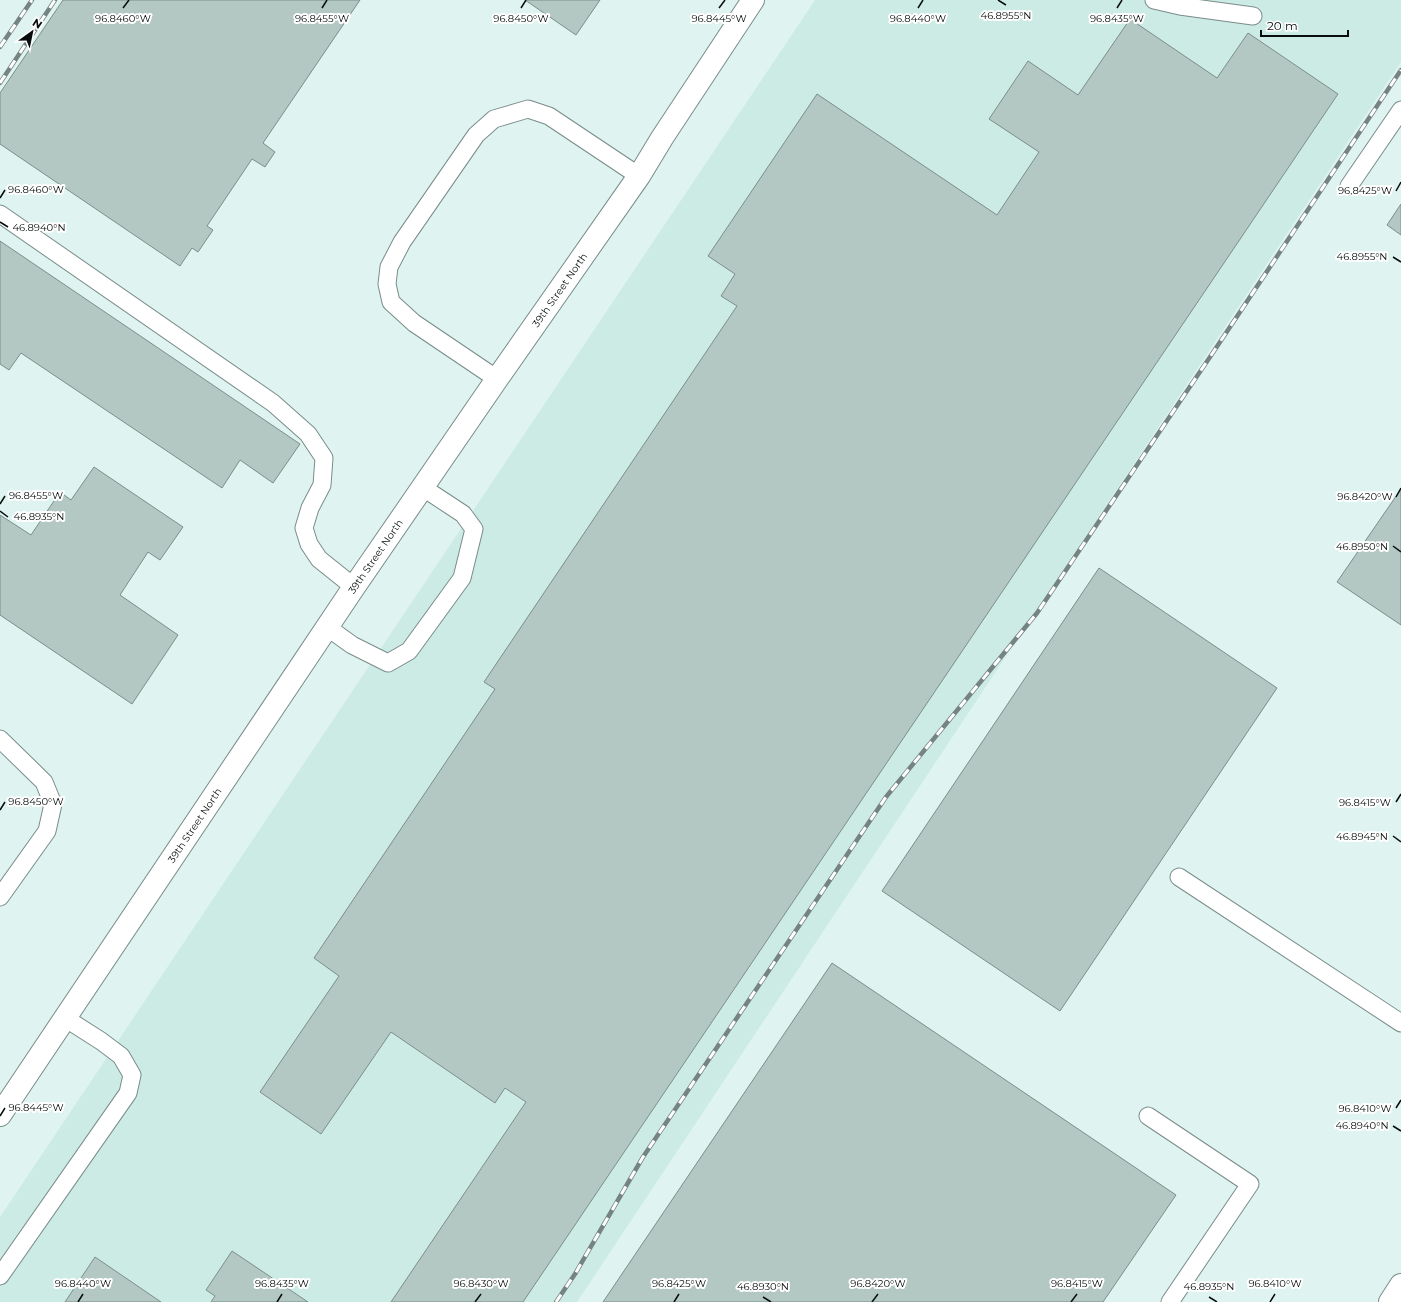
<svg xmlns="http://www.w3.org/2000/svg" width="1401" height="1302" font-family="Montserrat,sans-serif">
<style>
.built{fill:#cdebe5}
.building{fill:#b3c7c3;stroke:#7b8e8a}
.lines{fill:none;stroke-linecap:round;stroke-linejoin:round}
.service-casing{stroke:#798c89;stroke-width:19}
.minor-casing{stroke:#798c89;stroke-width:24}
.service{stroke:#fff;stroke-width:17}
.minor{stroke:#fff;stroke-width:22}
.rail-casing{stroke:#768481;stroke-width:4.5}
.rail{stroke:#fff;stroke-width:3;stroke-dasharray:9;stroke-linecap:butt}
.ticks{fill:none;stroke:#070d0c;stroke-width:1.5}
.labels{text-anchor:middle;dominant-baseline:central;stroke-width:4;stroke-linejoin:round;paint-order:stroke}
.street-label{font-size:10px;fill:#070d0c;stroke:#fff}
.ticks-label{font-size:10px;text-anchor:middle;fill:#070d0c;stroke:#fff;stroke-width:4;stroke-linejoin:round;paint-order:stroke}
</style>
<rect width="100%" height="100%" fill="#dff4f0"/>
<path class="built" d="M815,0h586v62l-824,1240h-577v-85z"/>
<g class="building">
<path d="M63,0h297l-97,143 12,9 -10,15 -13,-8 -45,67 6,4 -15,22 -6,-4 -12,18 -180,-122v-51z"/>
<path d="M525,0h75l-24,35z"/>
<path d="M1130,19l87,59 31,-45 90,61 -815,1208h-132l135,-200 -21,-14 -10,15 -104,-71 -70,102 -61,-42 79,-116 -25,-18 181,-269 -11,-7 253,-376 -16,-10 14,-22 -27,-18 109,-162 180,121 42,-63 -50,-33 39,-58 50,34z"/>
<path d="M1401,204v31l-14,-10z"/>
<path d="M0,241l300,203 -27,39 -33,-23 -18,28 -201,-135 -12,17 -9,-6z"/>
<path d="M94,467l89,60 -23,33 -12,-8 -28,43 58,40 -46,69 -132,-89v-100l31,20 29,-43 11,8z"/>
<path d="M1401,489v136l-64,-43z"/>
<path d="M1099,568l178,120 -217,323 -178,-120z"/>
<path d="M832,963l344,232 -73,107h-500z"/>
<path d="M232,1251l76,51h-97l4,-6 -9,-6z"/>
<path d="M95,1257l66,45h-96z"/>
</g>
<g class="lines">
<g class="service-casing">
<g id="service">
<path d="M1154,0l26,6 73,10"/>
<path d="M1349,186l52,-76"/>
<path d="M0,214l273,189 35,31 16,24 -2,27 -12,23 -6,20 5,16 10,15 35,28"/>
<path d="M497,379l-83,-56 -23,-21 -4,-18 2,-17 13,-25 74,-107 18,-16 34,-10 21,7 90,60"/>
<path d="M327,627l25,18 36,18 21,-12 53,-73 12,-49 -11,-15 -41,-27"/>
<path d="M0,739l44,43 9,22 -6,27 -47,66"/>
<path d="M1179,877l222,146"/>
<path d="M1148,1116l102,68 -80,118"/>
<path d="M0,1276l128,-183 4,-18 -11,-19 -20,-15 -36,-23"/>
</g>
</g>
<g class="minor-casing">
<g id="minor">
<path id="s1" d="M0,1115l354,-528 143,-208 142,-203 23,-38 91,-138"/>
<path d="M1390,1302l11,-17"/>
</g>
</g>
<use href="#service" class="service"/>
<use href="#minor" class="minor"/>
<g class="rail-casing">
<g id="rail">
<path d="M0,47l32,-47"/>
<path d="M0,83l55,-83"/>
<path d="M556,1302l19,-28 68,-117 243,-360 151,-184 175,-259 189,-284"/>
</g>
</g>
<use href="#rail" class="rail"/>
</g>
<path class="ticks" d="M998,0l8,5M123,8l6,-8M322,8l5,-8M521,8l5,-8M719,8l6,-8M918,8l5,-8M1117,8l5,-8M1396,191l5,-9M0,198l5,-8M0,222l8,5M1393,257l8,5M1396,497l5,-9M0,504l5,-8M0,511l8,6M1393,546l8,6M1396,802l5,-8M0,810l5,-8M1393,836l8,6M1396,1108l5,-8M0,1116l5,-8M1393,1126l8,5M763,1297l8,5M1209,1297l8,5M78,1302l5,-8M277,1302l5,-8M475,1302l6,-8M674,1302l5,-8M872,1302l6,-8M1071,1302l6,-8M1270,1302l5,-8"/>
<g class="labels">
<g class="street-label">
<text stroke="none"><textPath href="#s1" startOffset="997">39th Street North</textPath></text>
<text stroke="none"><textPath href="#s1" startOffset="673">39th Street North</textPath></text>
<text stroke="none"><textPath href="#s1" startOffset="349">39th Street North</textPath></text>
</g>
</g>
<g class="ticks-label">
<text x="1006" y="19">46.8955°N</text>
<text x="123" y="22">96.8460°W</text>
<text x="322" y="22">96.8455°W</text>
<text x="521" y="22">96.8450°W</text>
<text x="719" y="22">96.8445°W</text>
<text x="918" y="22">96.8440°W</text>
<text x="1117" y="22">96.8435°W</text>
<text x="36" y="193">96.8460°W</text>
<text x="1365" y="194">96.8425°W</text>
<text x="39" y="231">46.8940°N</text>
<text x="1362" y="260">46.8955°N</text>
<text x="36" y="499">96.8455°W</text>
<text x="1365" y="500">96.8420°W</text>
<text x="39" y="520">46.8935°N</text>
<text x="1362" y="550">46.8950°N</text>
<text x="36" y="805">96.8450°W</text>
<text x="1365" y="806">96.8415°W</text>
<text x="1362" y="840">46.8945°N</text>
<text x="36" y="1111">96.8445°W</text>
<text x="1365" y="1112">96.8410°W</text>
<text x="1362" y="1129">46.8940°N</text>
<text x="83" y="1287">96.8440°W</text>
<text x="282" y="1287">96.8435°W</text>
<text x="481" y="1287">96.8430°W</text>
<text x="679" y="1287">96.8425°W</text>
<text x="878" y="1287">96.8420°W</text>
<text x="1077" y="1287">96.8415°W</text>
<text x="1275" y="1287">96.8410°W</text>
<text x="763" y="1290">46.8930°N</text>
<text x="1209" y="1290">46.8935°N</text>
</g>
<g transform="translate(32 32) rotate(33)" stroke="#ffffff" stroke-width="3" paint-order="stroke">
<path d="M0-3L7 15L0 10L-7 15Z" fill="#070d0c"/>
<text y="-6" font-size="11" font-weight="bold" text-anchor="middle" fill="#070d0c">N</text>
</g>
<path d="M1261 30v6h87v-6" fill="none" stroke="#070d0c" stroke-width="2"/>
<text x="1267" y="30" font-size="12" fill="#070d0c" stroke="#ffffff" stroke-width="3" paint-order="stroke">20 m</text>
</svg>
